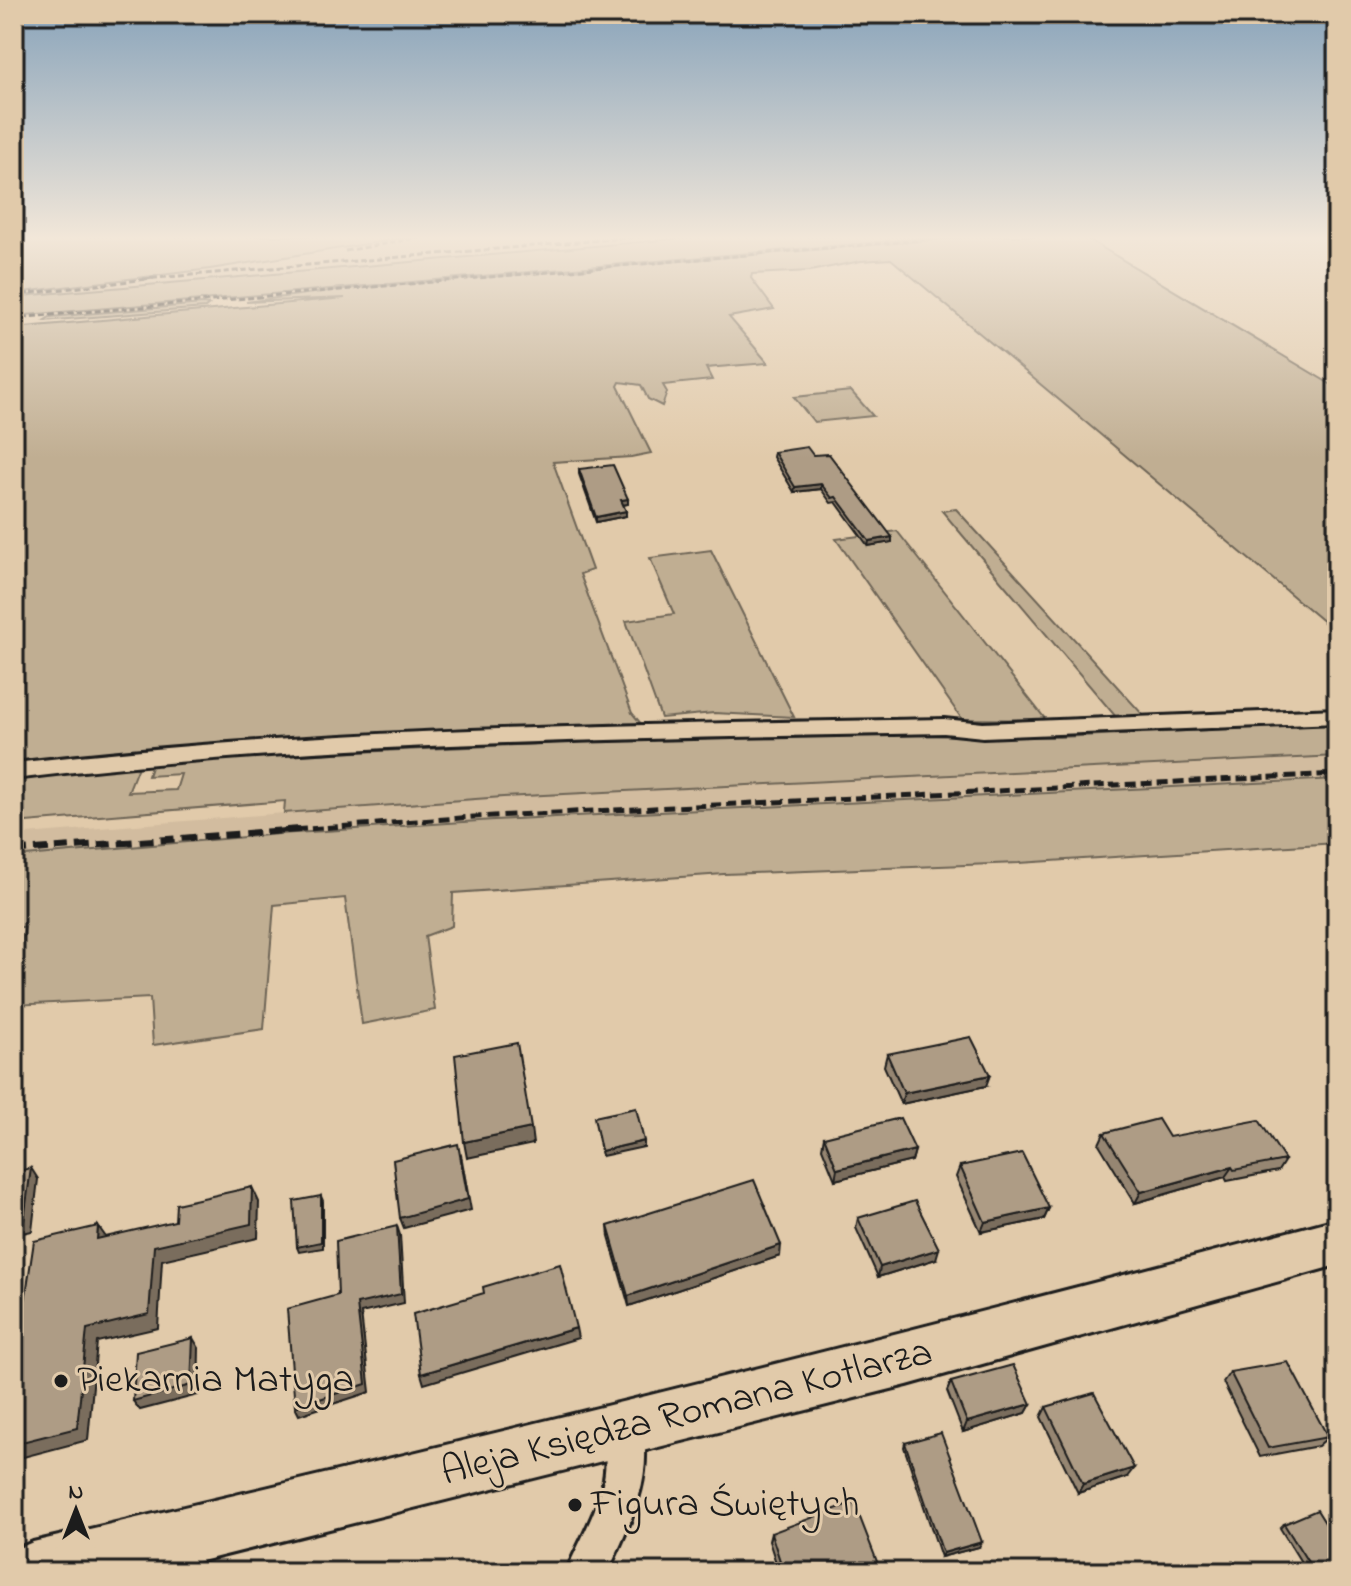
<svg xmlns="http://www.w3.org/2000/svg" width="1351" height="1586" font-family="'Indie Flower',sans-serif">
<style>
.built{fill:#d2bc9f}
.green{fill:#c0ae92;stroke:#6e6557;stroke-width:2}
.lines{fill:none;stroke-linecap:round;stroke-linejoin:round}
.street-casing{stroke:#1c1c1c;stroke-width:6}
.secondary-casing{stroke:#1c1c1c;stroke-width:6}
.street{fill:#e1caaa;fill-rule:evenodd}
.secondary{fill:#e1caaa;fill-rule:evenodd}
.rail-far2{stroke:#1c1c1c;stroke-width:3;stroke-dasharray:6 3;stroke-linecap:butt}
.rail-far1{stroke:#1c1c1c;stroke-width:5;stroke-dasharray:11 5;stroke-linecap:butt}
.rail{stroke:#1c1c1c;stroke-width:7;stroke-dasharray:14 7;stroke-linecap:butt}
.wall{fill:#968672;stroke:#1c1c1c;stroke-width:2}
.shaded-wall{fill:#7a6d5d;stroke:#1c1c1c;stroke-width:2}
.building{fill:#ae9c85;stroke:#1c1c1c;stroke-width:2}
.poi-dot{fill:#1c1c1c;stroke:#e1caaa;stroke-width:3}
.labels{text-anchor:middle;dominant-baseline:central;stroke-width:6;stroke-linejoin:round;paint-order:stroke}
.near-poi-label{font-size:40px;fill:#1c1c1c;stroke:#e1caaa;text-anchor:start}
.near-street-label{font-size:40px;fill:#1c1c1c;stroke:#e1caaa}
</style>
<rect width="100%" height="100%" fill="#e1caaa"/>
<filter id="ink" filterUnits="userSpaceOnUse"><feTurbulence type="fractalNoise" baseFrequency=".0125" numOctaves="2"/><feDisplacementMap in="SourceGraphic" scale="16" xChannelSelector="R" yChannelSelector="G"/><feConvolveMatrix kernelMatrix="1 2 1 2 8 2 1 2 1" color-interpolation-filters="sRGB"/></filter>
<g filter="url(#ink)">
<g class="built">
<path d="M416,236h294l-696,61v-4l196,-24z"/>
<path d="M950,236h32l-968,83v-3z"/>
<path d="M1337,756v23l-1058,55 -265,23v-22l270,-22 219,-16z"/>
</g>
<g class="green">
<path d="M14,236h402l-206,33 -196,24z"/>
<path d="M710,236h240l-936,80v-19l18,-2z"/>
<path d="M982,236h112l-8,2 251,150v245l-446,-374 -30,2 -51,10 -58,3 -1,4 23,31 -45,8 39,46 -62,5 6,12 -49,5 4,7 -5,14 -14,-7 -7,-14 -21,-3 -2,4 33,67 -20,4 -78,5 39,108 -12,4 52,139 11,13 -245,10v-4l-205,13 -179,21v-438l331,-30 -99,4 98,-13z"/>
<path d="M203,304l6,1 -4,3 -162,13 7,-4z"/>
<path d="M851,391l22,25 -59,6 -20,-25z"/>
<path d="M956,509l188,207 -28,1 -174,-206z"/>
<path d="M897,531l149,189 -84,-1 -126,-180z"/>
<path d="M711,550l83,167 -80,-4 -53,5 -35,-97 48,-7 -24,-56z"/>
<path d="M1337,724v32l-834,41 -219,16 1,-12 -271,22v-46l125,-13 -11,28 48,-2 5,-16 -33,2 4,-12 51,-5 467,-21 198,-4 191,3z"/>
<path d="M1337,779v64l-318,20 -295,11 -271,19 -1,33 -27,10 10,74 -73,14 -17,-126 -71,7 -10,124 -111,16 -3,-47 -136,7v-28l11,-50h-11v-70l265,-23 215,-14z"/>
</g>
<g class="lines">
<g class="street-casing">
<g id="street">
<path d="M1337,709v14l-354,14 -39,-4c-310,6 -622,8 -930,46v-16c308,-36 620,-38 930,-44l39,4z"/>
<path d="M624,1412l14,5c21,52 -9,108 -30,155h-42c13,-30 32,-61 38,-93 4,-21 -2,-41 6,-62z"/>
</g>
</g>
<g class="secondary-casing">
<path id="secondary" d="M1337,1219v46l-430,120 -750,187h-143v-22l19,-8c437,-100 871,-208 1304,-323z"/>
</g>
<use href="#street" class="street"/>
<use href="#secondary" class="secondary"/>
<g class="rail-far2">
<path d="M345,251l82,-15"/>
<path d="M143,279l505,-43"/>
<path d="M14,295l141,-17"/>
<path d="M14,318l952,-82"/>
</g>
<path class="rail-far1" d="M279,831l195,-14 863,-43"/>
<path class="rail" d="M14,851l292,-22"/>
</g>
<g class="wall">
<path d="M774,452l39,3 79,82v5l-24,4 -32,-44 -5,1 -10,-14 -27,3 -21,-35z"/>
<path d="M579,469l49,30v5l-5,1 3,11 -30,6 -17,-48z"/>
<path d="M887,1054l99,32 -85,18 -17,-38z"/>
<path d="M1336,1124h1v24l-8,-13z"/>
<path d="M1104,1133l65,4 116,23 -7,11 -51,10 -2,-4 -90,26 -36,-59z"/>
<path d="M824,1137l91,13 -3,11 -77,19 -13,-32z"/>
<path d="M960,1166l89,42 -5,11 -63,13 -25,-55z"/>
<path d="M858,1218l78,41 -58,18 -22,-49z"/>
<path d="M608,1226l172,30 -151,50 -20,-69z"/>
<path d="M1230,1372l98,65 -10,9 -58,11 -37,-75z"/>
<path d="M951,1382l80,22 -5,9 -63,19 -16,-41z"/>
<path d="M1046,1407l81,70 -49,16 -37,-76z"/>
<path d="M905,1443l74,104 -38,10 -37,-110z"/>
<path d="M1284,1524l53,38 -24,10h-6l-27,-44z"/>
<path d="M771,1533l110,39 -104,-6 -8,-25z"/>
</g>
<g class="shaded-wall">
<path d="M821,484v5l-27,3 1,-5z"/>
<path d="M628,499v5l-7,1v-5z"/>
<path d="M626,511v5l-30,6v-5z"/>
<path d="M892,537v5l-24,4 1,-5z"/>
<path d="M990,1075l-4,11 -85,18 3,-11z"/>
<path d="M531,1128l2,16 -66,14 -3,-16z"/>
<path d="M644,1141v6l-42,9 -1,-5z"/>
<path d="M915,1150l-3,11 -77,19 2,-11z"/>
<path d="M461,1155l10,55 -67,18 -4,-10z"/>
<path d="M1232,1167l-7,10 -90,26 6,-11z"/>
<path d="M31,1168l7,11 -6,52 -18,4v-12z"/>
<path d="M252,1187l7,15 -1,36 -96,22 -4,68 -61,14 -9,98 -72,19 -2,-2v-13l73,-115 67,-83z"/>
<path d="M321,1196l2,5v47l-24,4 -2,-5z"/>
<path d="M1049,1208l-5,11 -63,13 4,-10z"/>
<path d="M98,1226l10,14 -11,-1z"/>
<path d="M397,1226l3,9 4,68 -43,10 9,79 -71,23 -4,-8 62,-103z"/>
<path d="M781,1245l-1,11 -151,50 -1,-10z"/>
<path d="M939,1249l-3,10 -58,18 2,-10z"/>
<path d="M576,1328l2,10 -154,46 -3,-10z"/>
<path d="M193,1338l6,10 -1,47 -58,15 -7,-9z"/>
<path d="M1031,1404l-5,9 -63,19 4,-10z"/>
<path d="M1134,1468l-7,9 -49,16 5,-9z"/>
<path d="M982,1542l-3,5 -38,10 2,-4z"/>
<path d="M1337,1560v2l-26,10 2,-2z"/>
</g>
<g class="building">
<path d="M807,447l6,8 16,-1 63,83 -23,4 -33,-44 -4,1 -11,-14 -26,3 -21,-35z"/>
<path d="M613,465l15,34 -7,1 5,11 -30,6 -17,-48z"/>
<path d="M971,1037l19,38 -86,18 -17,-39z"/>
<path d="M517,1043l14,85 -67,14 -9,-87z"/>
<path d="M636,1108l8,33 -43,10 -7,-34z"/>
<path d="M900,1118l15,32 -78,19 -13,-32z"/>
<path d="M1158,1119l11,18 90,-17 26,40 -51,10 -2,-3 -91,25 -37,-59z"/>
<path d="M458,1144l10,55 -68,19 -7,-58z"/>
<path d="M1022,1153l27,55 -64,14 -25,-56z"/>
<path d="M31,1168l-7,52 -10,3v-51z"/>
<path d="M754,1180l27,65 -153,51 -20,-70z"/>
<path d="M252,1187l-1,37 -97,22 -5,68 -62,15 -10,99 -63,16v-70l20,-133 64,-15 -1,13 78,-18 1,-17z"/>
<path d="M321,1196v46l-24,5 -3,-46z"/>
<path d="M915,1201l24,48 -59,18 -22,-49z"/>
<path d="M397,1226l4,68 -44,10 9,80 -71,23 -8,-98 51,-14 -2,-54z"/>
<path d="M560,1264l16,64 -155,46 -8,-60 71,-21 -1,-6z"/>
<path d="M193,1338l-2,47 -58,16 3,-49z"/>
<path d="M1288,1362l40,75 -60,11 -38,-76z"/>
<path d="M1013,1365l18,39 -64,18 -16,-40z"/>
<path d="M1094,1393l40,75 -51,16 -37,-77z"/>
<path d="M941,1433l41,109 -39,11 -38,-110z"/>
<path d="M854,1502l27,70h-120l20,-8 -10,-31z"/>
<path d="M1317,1510l20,32v18l-24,10 -29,-46z"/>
<path d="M1074,1568l1,4h-18z"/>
</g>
</g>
<linearGradient id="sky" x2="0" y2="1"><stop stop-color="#88a3ba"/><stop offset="0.52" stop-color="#f2e7d9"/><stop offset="1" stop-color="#f2e7d9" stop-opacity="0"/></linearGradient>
<rect width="1351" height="458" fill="url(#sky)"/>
<g class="poi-dot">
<circle cx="61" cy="1381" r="8"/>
<circle cx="575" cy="1505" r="8"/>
</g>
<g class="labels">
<g class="near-poi-label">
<text x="77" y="1381">Piekarnia Matyga</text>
<text x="591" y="1505">Figura Świętych</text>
</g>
<g class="near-street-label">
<text transform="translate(687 1414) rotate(-14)">Aleja Księdza Romana Kotlarza</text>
</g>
</g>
<rect width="1351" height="1586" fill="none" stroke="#e1caaa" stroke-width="48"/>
<rect x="24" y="24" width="1303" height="1538" fill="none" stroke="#1c1c1c" stroke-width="3" filter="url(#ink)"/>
<g transform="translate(76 1510)" stroke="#e1caaa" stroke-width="6" paint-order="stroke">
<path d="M0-6L14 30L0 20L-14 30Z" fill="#1c1c1c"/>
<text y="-12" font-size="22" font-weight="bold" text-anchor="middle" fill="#1c1c1c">N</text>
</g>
</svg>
